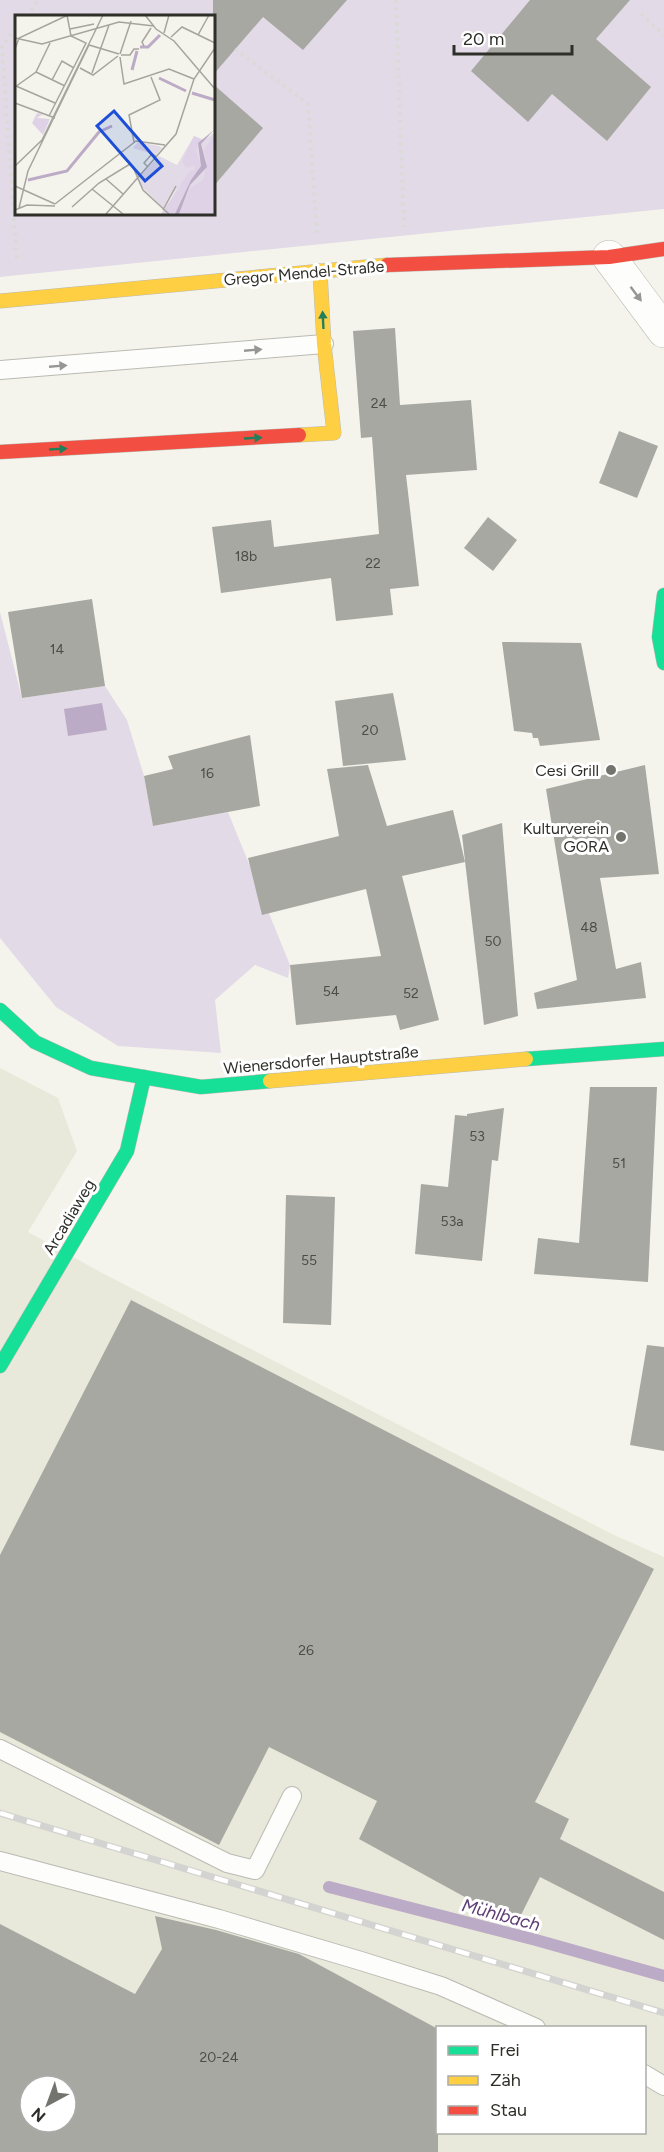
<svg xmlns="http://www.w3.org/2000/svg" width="664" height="2152" font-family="Figtree,sans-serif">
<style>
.built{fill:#e8e9da;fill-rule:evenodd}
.green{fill:#e3dae7;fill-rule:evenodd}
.water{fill:#bcabc6}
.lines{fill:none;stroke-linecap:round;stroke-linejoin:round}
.stream{stroke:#bcabc6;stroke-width:12}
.building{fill:#a8a8a2;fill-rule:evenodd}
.lane-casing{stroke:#babab3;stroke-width:20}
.street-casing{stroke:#babab3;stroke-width:34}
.fast-casing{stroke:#babab3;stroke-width:15}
.slow-casing{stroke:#babab3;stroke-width:15}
.jam-casing{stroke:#babab3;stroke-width:15}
.path{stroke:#dadad8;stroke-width:4;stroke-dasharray:3 4.5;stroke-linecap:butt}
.lane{stroke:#fdfdfc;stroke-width:18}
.street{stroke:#fdfdfc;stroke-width:33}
.fast{stroke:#16e098;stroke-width:14}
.slow{stroke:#ffcf43;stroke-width:14}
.jam{stroke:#f24e42;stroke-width:14}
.rail-casing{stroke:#d3d4d1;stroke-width:7}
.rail{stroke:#fff;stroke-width:4.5;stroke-dasharray:14;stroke-linecap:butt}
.oneway{fill:#969692}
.oneway2{fill:#237f5b}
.poi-dot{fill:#73746d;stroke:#fff;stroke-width:2}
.labels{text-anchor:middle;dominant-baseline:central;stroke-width:6;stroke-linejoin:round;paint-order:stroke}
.number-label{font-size:14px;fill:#4c4d47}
.street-label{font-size:16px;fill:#2e2f29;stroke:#fff}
.poi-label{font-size:16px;fill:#2e2f29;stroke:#fff;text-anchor:end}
.water-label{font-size:18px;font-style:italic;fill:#5e3d74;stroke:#fff}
.inset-river{fill:none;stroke:#bcabc6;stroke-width:3}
.inset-road{fill:none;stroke:#a5a59e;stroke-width:1.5}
.view{fill:#1d4ed8;fill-opacity:0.15;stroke:#1d4ed8;stroke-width:3}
.inset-edge{fill:none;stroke:#2e2f29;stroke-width:3}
</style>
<rect width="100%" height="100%" fill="#f4f4ec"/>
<path class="built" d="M0,1068l58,30 19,53 -49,81 76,42 510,261 50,22v595h-664zM438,2028h206v104h-206zM30,2086h36v36h-36z"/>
<g class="green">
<path d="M0,0h664v209l-664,68zM16,16h197v197h-197z"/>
<path d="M0,612l22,86 83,-12 22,34 17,56 9,50 75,-14 62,153 -2,13 -33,-13 -40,35 6,53 -103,-7 -62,-39 -56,-69z"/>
</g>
<path class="water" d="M102,703l5,27 -39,6 -4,-27z"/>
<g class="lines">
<path class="stream" d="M329,1887l207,53 128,36"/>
</g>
<g class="building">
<path d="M213,0h134l-44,50 -40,-33 -50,58z"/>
<path d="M530,0h100l-34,39 55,48 -44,54 -55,-47 -24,28 -57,-51z"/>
<path d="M213,84l50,44 -50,59z"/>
<path d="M395,328l5,77 71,-5 6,70 -71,5 13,111 -29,3 3,26 -57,6 -5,-43 -110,15 -9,-66 59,-7 3,27 105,-13 -7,-97 -11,1 -8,-107z"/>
<path d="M619,431l39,15 -21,52 -38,-15z"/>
<path d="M488,517l29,23 -24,31 -29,-23z"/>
<path d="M92,599l13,87 -83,12 -14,-86z"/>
<path d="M502,642l79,1 19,97 -60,6 -2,-8h-5l-1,-5 -18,-2z"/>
<path d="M393,693l13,67 -63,6 -8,-65z"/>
<path d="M250,735l10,71 -107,20 -9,-50 29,-7 -5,-13z"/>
<path d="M368,765l19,61 66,-16 12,52 -63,14 37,144 -39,10 -4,-15 -100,10 -6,-60 91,-9 -15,-67 -104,26 -14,-57 91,-22 -12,-67z"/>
<path d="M645,765l14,109 -59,4 16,91 25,-7 5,36 -109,11 -3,-16 43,-13 -31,-191z"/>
<path d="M502,823l16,193 -34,9 -22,-190z"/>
<path d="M590,1087h67l-9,195 -114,-8 4,-36 41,5z"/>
<path d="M504,1108l-6,53 -6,-1 -10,101 -67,-7 6,-70 27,3 7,-72 12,1v-2z"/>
<path d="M286,1195l49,2 -4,128 -48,-2z"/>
<path d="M131,1300l523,269 -119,233 34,17 -9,20 104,53v48l-124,-63 -24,48 -157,-86 18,-38 -108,-54 -50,98 -219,-113v-177z"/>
<path d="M647,1345l17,2v104l-34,-6z"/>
<path d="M155,1916l61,14 83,24 139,75v123h-438v-228l135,70 27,-45zM30,2086h36v36h-36z"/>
</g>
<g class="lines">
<g class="lane-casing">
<g id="lane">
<path d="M0,370l324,-26"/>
<path d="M0,1749l227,114 28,7 37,-74"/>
<path d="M0,1861l219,58 142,42 80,25 95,42"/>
<path d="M644,2074l20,12"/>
</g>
</g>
<g class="street-casing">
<path id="street" d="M609,257l55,74"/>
</g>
<g class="fast-casing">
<g id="fast">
<path d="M664,595l-5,42 5,26"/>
<path d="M0,1010l35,32 56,26 110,19 69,-6"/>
<path d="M526,1059l138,-10"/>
<path d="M0,1366l127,-215 17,-74"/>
</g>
</g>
<g class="slow-casing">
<g id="slow">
<path d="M0,301l387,-36"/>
<path d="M299,435l35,-2 -10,-89 -4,-73"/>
<path d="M270,1081l256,-22"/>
</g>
</g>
<g class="jam-casing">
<g id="jam">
<path d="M387,265l222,-8 55,-8"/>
<path d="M0,452l299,-17"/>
</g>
</g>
<g class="path">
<path d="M396,0l8,227"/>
<path d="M641,14l23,21"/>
<path d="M26,16l13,-16"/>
<path d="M16,28l-14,18 15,216"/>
<path d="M235,49l73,55 9,129"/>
</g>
<use href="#lane" class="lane"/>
<use href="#street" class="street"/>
<use href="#fast" class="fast"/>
<use href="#slow" class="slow"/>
<use href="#jam" class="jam"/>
<g class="rail-casing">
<path id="rail" d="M0,1813l664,200"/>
</g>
<use href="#rail" class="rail"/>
</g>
<defs><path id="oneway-solid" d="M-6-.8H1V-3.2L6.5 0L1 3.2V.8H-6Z" transform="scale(1.5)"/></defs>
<g class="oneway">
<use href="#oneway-solid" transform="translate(636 294) rotate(53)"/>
<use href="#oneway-solid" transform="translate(253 350) rotate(-5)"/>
<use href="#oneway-solid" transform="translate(58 366) rotate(-5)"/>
</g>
<g class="oneway2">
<use href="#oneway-solid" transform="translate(323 320) rotate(-93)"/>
<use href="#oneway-solid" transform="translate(253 438) rotate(-3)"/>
<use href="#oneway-solid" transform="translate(58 449) rotate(-3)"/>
</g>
<g class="poi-dot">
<circle cx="611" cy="770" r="6"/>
<circle cx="621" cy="837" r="6"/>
</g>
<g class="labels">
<g class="number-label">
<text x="379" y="403">24</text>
<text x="246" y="556">18b</text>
<text x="373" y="563">22</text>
<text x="57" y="649">14</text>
<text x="370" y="730">20</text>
<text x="207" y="773">16</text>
<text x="589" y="927">48</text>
<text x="493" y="941">50</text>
<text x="331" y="991">54</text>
<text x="411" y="993">52</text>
<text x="477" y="1136">53</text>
<text x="619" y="1163">51</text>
<text x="452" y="1221">53a</text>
<text x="309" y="1260">55</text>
<text x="306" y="1650">26</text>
<text x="219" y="2057">20-24</text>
</g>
<g class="street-label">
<text transform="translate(304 273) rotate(-5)">Gregor Mendel-Straße</text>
<text transform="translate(321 1060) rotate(-5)">Wienersdorfer Hauptstraße</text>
<text transform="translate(69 1217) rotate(-59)">Arcadiaweg</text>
</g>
<g class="poi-label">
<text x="599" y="770">Cesi Grill</text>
<text x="609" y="828">Kulturverein<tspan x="609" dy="18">GORA</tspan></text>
</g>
<g class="water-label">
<text transform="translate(501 1915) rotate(15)">Mühlbach</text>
</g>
</g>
<g transform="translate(15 15)">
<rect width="200" height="200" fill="#f4f4ec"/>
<path d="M199,118v81h-44l11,-30 -18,24 -24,-24 -1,-6 21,-22 18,9 17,-29 10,4zM123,127l21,4 3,2 -6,7 -23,-7z" fill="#e3dae7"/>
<path d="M22,98l6,1 -6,4 13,1 -7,16 -11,-12zM199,120v79h-35l11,-26 13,-8 4,-18 -3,-12zM179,121l7,3 -5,11 5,16 -26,48h-14l29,-44 4,1 1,-6 -9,3 -4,-7z" fill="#e0d2e6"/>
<path d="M199,115l-13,14 6,23 -17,18 -11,29h-4l16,-34 10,-14 -3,-23z" fill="#bcabc6"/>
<path class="inset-river" d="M125,32h8l12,-12M117,55l5,-19M144,63l27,13M177,78l23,7M13,165l39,-9 32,-39 13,-6"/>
<path class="inset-road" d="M130,0l11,14 18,12 41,48M55,14l24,-5M149,18l5,-18M183,20l11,-20M156,22l11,-10 33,16M0,23l27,6 77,-22 35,4M129,31l-2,-4 9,-14M0,34l4,-11 49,-23M105,39l11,-33M106,40h9l4,-6h5M105,42l4,27 45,-15 25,10M65,53l13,7 25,-19M21,57l29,14M77,58l17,-48M37,65l10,-19 12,7M1,71l39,17M0,72l21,-15 14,-29M0,88l40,15M34,101l37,-73 -15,-7 -4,-21M119,127l-5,-27 31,-15 -9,-23M106,140l12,12 10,23 26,24M0,151l27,-26 61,-125M132,151l-3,-3 8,-9 5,3M91,164l17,15M0,171l40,18M77,174l31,25M40,189l81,-63 29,4M57,192l27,-24 31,-19M4,193l9,-37 61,-126 30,9M0,195l12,-5 28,1M148,195l13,-24M91,199l70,-80 18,-55 21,-31"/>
<path class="view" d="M99,96l48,55 -17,15 -48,-55z"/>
<rect width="200" height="200" class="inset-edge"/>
</g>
<rect x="436" y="2026" width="210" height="108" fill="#ffffff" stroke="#abaca9" stroke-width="1.5"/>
<rect x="448" y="2046" width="30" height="9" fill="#16e098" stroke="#abaca9" stroke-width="1.5"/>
<text x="490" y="2056" font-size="18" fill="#2e2f29">Frei</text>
<rect x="448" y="2076" width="30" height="9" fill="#ffcf43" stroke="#abaca9" stroke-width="1.5"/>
<text x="490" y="2086" font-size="18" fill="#2e2f29">Zäh</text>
<rect x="448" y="2106" width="30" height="9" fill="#f24e42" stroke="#abaca9" stroke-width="1.5"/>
<text x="490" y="2116" font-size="18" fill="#2e2f29">Stau</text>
<g transform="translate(48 2104) rotate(221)"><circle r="28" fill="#ffffff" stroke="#abaca9" stroke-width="1.5"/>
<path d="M0-4.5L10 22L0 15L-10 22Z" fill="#73746d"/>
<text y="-9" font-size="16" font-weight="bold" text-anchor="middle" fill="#2e2f29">N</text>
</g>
<path d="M454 45v9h118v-9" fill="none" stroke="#2e2f29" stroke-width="3"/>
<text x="463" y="45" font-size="18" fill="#2e2f29" stroke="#ffffff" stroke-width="4.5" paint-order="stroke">20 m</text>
</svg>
